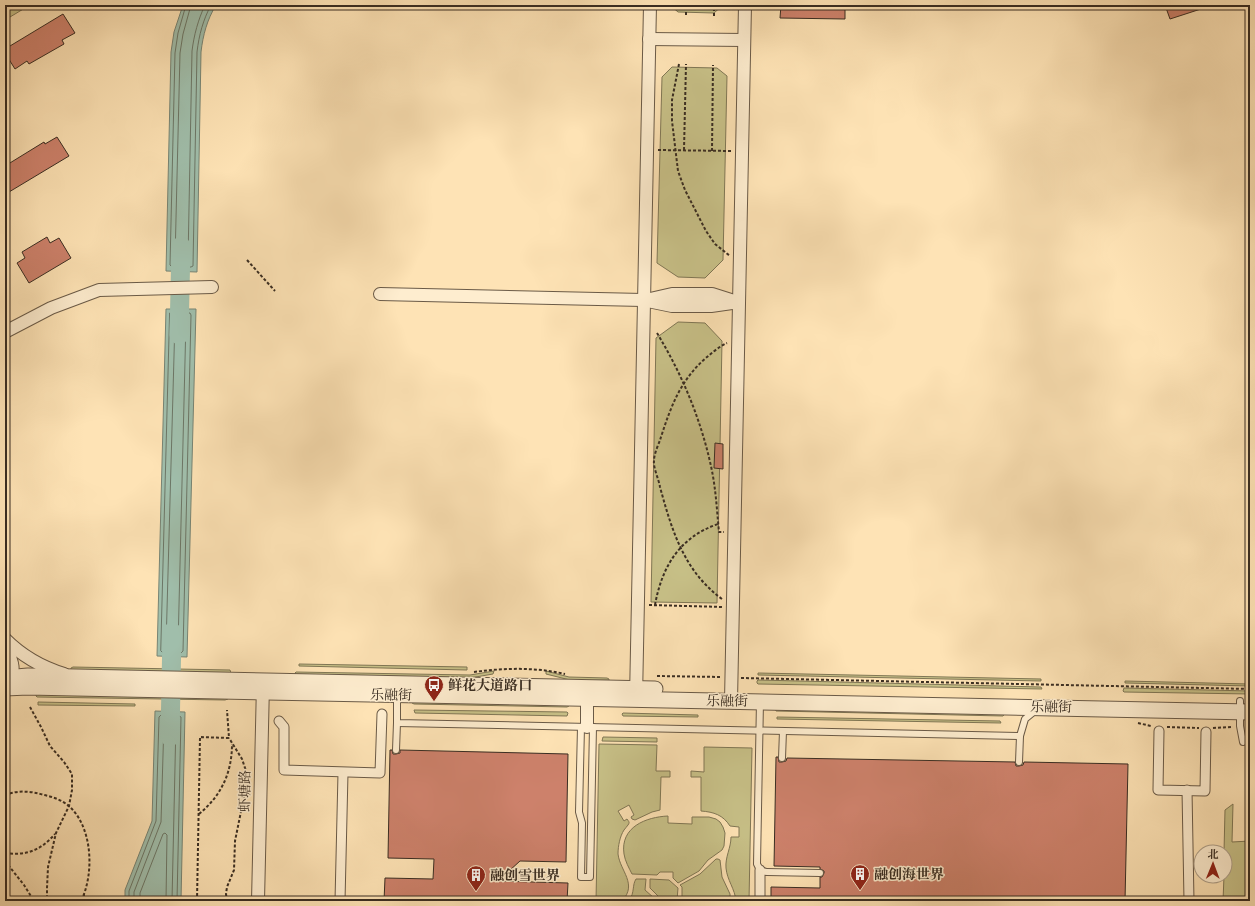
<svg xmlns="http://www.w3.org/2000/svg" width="1255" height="906" font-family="'IM FELL Double Pica','Noto Serif SC',serif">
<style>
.green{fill:#c8c188;stroke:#807755}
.water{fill:#a0beab;stroke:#778474}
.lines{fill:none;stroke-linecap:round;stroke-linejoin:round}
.shore{stroke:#6c7666;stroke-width:1}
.river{stroke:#a0beab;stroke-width:19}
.building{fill:#cd816b;stroke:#392d22}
.service-casing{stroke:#6a5a47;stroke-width:8}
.pedestrian-casing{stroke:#6a5a47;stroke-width:11}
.minor-casing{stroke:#6a5a47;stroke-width:14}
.tertiary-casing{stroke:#6a5a47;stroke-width:17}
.path{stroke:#392d22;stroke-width:2;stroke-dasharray:3 2;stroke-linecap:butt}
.service{stroke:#feedcf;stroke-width:6}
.pedestrian{stroke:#feedcf;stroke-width:9}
.minor{stroke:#feedcf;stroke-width:12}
.tertiary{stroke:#feedcf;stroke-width:15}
.labels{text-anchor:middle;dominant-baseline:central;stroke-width:3;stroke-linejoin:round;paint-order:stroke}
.poi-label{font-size:14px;font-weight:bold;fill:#392d22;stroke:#feedcf;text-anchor:start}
.street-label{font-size:14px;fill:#392d22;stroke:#feedcf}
</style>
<rect width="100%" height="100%" fill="#fee3b5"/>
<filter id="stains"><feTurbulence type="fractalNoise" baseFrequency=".005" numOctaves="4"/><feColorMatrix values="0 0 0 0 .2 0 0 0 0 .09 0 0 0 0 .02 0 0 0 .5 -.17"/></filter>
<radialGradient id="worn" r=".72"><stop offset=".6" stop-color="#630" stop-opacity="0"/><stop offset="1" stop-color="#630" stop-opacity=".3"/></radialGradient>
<g class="green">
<path d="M5,5h25l-25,15z"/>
<path d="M670,5h53l-9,8 -36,-1z"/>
<path d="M672,67l45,1 10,8 -4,184 -18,18 -27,-1 -21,-14 5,-186z"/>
<path d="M678,322l27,1 17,18 -5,262 -66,-1 5,-264z"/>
<path d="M299,664l168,3v3l-168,-4z"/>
<path d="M73,667l157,3 1,3 -160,-3v-2z"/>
<path d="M494,671l-1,3 -29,5 -169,-4v-2l1,-1 174,3z"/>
<path d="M546,671l23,6 38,1 2,1v1l-35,1 -28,-7z"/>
<path d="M758,673l283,6v2l-283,-6z"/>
<path d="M758,680l283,7 1,2 -284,-5 -1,-1v-2z"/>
<path d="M1125,681l125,3v2l-125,-3z"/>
<path d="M1124,688l126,3v3l-126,-2 -1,-1z"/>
<path d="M36,694l192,3v2l-3,1 -188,-3 -1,-1z"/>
<path d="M412,701l157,3v2l-2,1 -153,-3 -2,-1z"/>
<path d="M38,702l97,2v2l-97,-1z"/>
<path d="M775,708l229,5v2l-1,1 -227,-5z"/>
<path d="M414,710l153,2 1,1 -1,3 -152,-3z"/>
<path d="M623,713l75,2v2l-75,-1 -1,-2z"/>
<path d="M777,717l223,4 1,2 -224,-4z"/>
<path d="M603,737l54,1v4l-55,-1z"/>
<path d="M599,744l58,1 -1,26h14v6h-9l-1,33 -8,2 -17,8 -3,-1 -1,-2 3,-2 -5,-10 -11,6 6,10 3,-2c2,3 3,3 1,6 -1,2 -3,3 -4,5 -4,6 -6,16 -6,24 2,17 20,30 4,47h-26z"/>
<path d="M704,747l48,1 -3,153h-13c-1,-12 -9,-21 -10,-33 -1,-11 5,-20 5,-31h8v-10l-9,-1c-7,-11 -16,-14 -29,-15v-34h-10v-6l13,1z"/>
<path d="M1233,804l-1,38 18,-1v60h-27l1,-25h1l-1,-24 1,-42z"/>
<path d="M668,816v7l24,1v-7h17l7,2 4,3 3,5 2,6 -1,13 -2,4 -14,10 -9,11 -21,12 -5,-5v-6h-13l-3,3 -25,-1c-3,-6 -7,-13 -8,-20 -4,-27 22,-37 44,-38z"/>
<path d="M716,859h2l2,1 2,17 8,17v7c-11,0 -40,2 -48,-3v-11l-2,-2 20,-11z"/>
<path d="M636,879h10l-1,11 9,8v3h-25c6,-9 3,-16 7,-22z"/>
<path d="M650,879l19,1 9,8 -1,12 1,1h-19v-4l-9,-9z"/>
</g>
<g class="water">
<path d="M183,5h33c-9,15 -13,30 -15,47l-4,220 -31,-1 5,-219 3,-20z"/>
<path d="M166,309h30l-9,348 -30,-1z"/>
<path d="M155,711l30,1 -4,189h-56v-11l27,-69z"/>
</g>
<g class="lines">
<g class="shore">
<path d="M186,5l-8,28 -3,20 -5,212 2,2h19l2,-1 4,-214c2,-17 6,-32 14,-47"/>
<path d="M191,5l-8,29 -3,19 -5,207 2,2h9l2,-1 4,-210c2,-16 6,-31 13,-46"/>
<path d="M170,313h20l1,2 -8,336 -2,2h-18l-2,-2z"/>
<path d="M176,318h9l1,2 -8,326 -2,2h-8l-2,-2 9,-326z"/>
<path d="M129,901v-10l27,-70 3,-104 2,-2 18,1 2,1 -4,184"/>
<path d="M134,901v-9l27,-70 3,-100 2,-2 8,1 2,1 -4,179"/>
<path d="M140,901v-8l23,-59 2,-1 2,2 -1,66"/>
</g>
<g class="river">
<path d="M179,335l2,-89"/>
<path d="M170,737l2,-105"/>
</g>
</g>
<g class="building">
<path d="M781,5h64v14l-65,-1z"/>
<path d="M1165,5h42v2l-37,12z"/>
<path d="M63,14l12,19 -13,7 2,4 -35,20 -2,-3 -12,8 -10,-16v-4z"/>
<path d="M57,137l12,19 -60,36 -4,-6v-20l39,-24 1,2z"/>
<path d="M47,237l3,6 9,-5 12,20 -42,25 -12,-20 8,-5 -3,-6z"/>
<path d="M715,443l8,1v25l-9,-1z"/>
<path d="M390,750h2l1,4h3l4,-1v-3l168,4 -2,108 -46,-1 -22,20 70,2 -1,18h-183l1,-23 48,1 1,-20 -46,-1z"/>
<path d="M776,757h2l1,5h3l4,-1 1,-3 228,4 1,4h3l4,-1 1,-3 104,2 -3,137h-354v-14l49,1v-11h2l2,-4v-2l-4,-2v-2l-46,-1z"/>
</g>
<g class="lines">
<g class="service-casing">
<g id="service">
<path d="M397,695v28l623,13 5,-17 11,-9"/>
<path d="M760,701l-3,163c2,5 5,8 10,8l53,1"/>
<path d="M1240,701v25l3,16"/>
<path d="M581,727l-2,85 3,11 -1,54h9l3,-150"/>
<path d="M396,750l1,-27"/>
<path d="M782,758l1,-27"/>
<path d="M1019,762l1,-26"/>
</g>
</g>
<g class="pedestrian-casing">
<g id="pedestrian">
<path d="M279,721l5,6v43l96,3 2,-59"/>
<path d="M1159,731l-1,59 47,1 1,-59"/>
<path d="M1187,790l2,111"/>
<path d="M340,901l3,-128"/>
<path d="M760,901v-31"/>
</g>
</g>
<g class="minor-casing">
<g id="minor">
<path d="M649,39l95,1"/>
<path d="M380,294l263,6 29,6h39l28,-4"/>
<path d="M650,299l22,-5h40l22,7"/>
<path d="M5,332l46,-24 48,-18 113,-3"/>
<path d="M5,639c17,17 36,28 59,35"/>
<path d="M636,698l14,-693"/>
<path d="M731,701l14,-696"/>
<path d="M587,727v-29"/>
<path d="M258,901l5,-217"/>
</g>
</g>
<g class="tertiary-casing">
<g id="tertiary">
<path d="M5,650c6,11 10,22 0,33"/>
<path d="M5,678l23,-2 48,1 579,12"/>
<path d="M5,688l23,-1 1222,25"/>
</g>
</g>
<g class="path">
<path d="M686,15v-10"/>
<path d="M714,16v-11"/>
<path d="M679,64l-7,36v21l6,50 7,19 21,41 9,13 15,12"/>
<path d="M658,150l74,1"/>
<path d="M684,150l2,-86"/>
<path d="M712,151l1,-86"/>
<path d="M247,260l28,31"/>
<path d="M657,333c26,43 45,89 55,138 4,20 5,41 7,61h5"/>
<path d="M722,599c-38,-28 -50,-68 -62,-112 -1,-7 -7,-20 -6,-26 0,-8 5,-17 7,-24 10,-31 20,-58 46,-80 6,-5 13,-11 20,-14"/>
<path d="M649,605l74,2"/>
<path d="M655,605c7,-39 25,-68 63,-81"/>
<path d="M474,672c30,-4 61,-5 91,2"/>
<path d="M657,676l64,1"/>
<path d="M741,678l509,11"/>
<path d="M30,707l11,20 9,19 14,16 8,12v16l-3,16 -13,27 -8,34 -1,21v13"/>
<path d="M1138,723l13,3"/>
<path d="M1167,727l32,1"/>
<path d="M1213,728l20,-1"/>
<path d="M5,795c13,-5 26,-4 39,0 10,2 20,6 27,13 22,22 23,67 10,93"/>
<path d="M199,814c22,-18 33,-41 33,-70"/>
<path d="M5,853c22,3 36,-3 50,-19"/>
<path d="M5,861l19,24 10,16"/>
<path d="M84,894v7"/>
<path d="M197,901l3,-164 29,1 -2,-28"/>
<path d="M227,901l-1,-7 1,-7 7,-17 1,-29 13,-64 -6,-18 -13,-21"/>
<path d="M301,901h10"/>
</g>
<use href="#service" class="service"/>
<use href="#pedestrian" class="pedestrian"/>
<use href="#minor" class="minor"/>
<use href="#tertiary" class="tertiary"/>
</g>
<defs>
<g id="bus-pin" transform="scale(1)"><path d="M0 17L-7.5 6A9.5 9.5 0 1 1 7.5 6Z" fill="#8f2418" stroke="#feedcf"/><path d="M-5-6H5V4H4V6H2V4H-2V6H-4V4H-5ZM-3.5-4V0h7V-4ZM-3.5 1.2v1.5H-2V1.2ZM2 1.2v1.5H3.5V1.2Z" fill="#fff"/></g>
<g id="building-pin" transform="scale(1)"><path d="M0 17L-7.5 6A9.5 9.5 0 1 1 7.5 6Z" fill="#8f2418" stroke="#feedcf"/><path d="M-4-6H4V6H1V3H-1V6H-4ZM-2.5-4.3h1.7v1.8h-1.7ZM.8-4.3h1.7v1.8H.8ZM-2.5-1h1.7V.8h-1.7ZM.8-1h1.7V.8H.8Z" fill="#fff"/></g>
</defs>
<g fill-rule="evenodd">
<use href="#bus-pin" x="434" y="685"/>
<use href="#building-pin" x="860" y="874"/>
<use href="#building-pin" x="476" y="875"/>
</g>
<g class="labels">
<g class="poi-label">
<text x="448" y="685">鲜花大道路口</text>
<text x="874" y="874">融创海世界</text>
<text x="490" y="875">融创雪世界</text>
</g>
<g class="street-label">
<text transform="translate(391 695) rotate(1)">乐融街</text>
<text transform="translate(727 701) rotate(1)">乐融街</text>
<text transform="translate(1051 707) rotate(1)">乐融街</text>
<text transform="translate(245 791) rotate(-89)">虾塘路</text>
</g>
</g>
<rect width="1255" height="906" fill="none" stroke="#fee3b5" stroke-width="20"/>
<rect x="6" y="6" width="1243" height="894" fill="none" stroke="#392d22" stroke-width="2"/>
<rect x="10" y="10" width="1235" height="886" fill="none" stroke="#392d22"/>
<g transform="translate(1213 864) rotate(1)"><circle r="19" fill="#feedcf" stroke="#afa08a"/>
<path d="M0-3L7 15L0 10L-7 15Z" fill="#8f2418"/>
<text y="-6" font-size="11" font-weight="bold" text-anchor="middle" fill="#392d22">北</text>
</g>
<rect width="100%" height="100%" filter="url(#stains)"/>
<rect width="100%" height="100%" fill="url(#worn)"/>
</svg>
